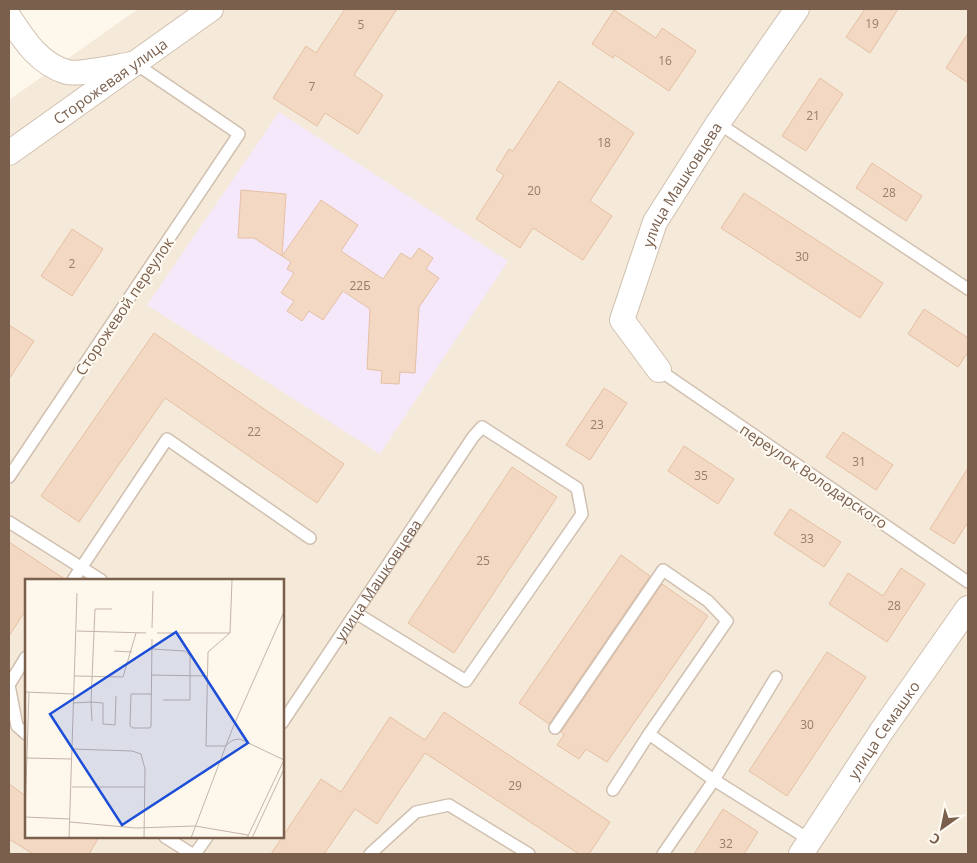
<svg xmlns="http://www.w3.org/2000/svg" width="977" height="863" font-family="'Open Sans',sans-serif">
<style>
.residential{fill:#f5eada;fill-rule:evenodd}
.education{fill:#f4e8fa}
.building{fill:#f3d8c3;stroke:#e6c0a3}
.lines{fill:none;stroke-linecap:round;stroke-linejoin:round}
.lane-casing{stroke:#d1c0b0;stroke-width:14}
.street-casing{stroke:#d1c0b0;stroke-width:26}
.lane{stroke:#fff;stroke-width:11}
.street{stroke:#fff;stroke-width:24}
.labels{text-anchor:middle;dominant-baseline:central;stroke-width:4;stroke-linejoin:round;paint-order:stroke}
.number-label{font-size:12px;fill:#987d6a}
.street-label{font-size:15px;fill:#7a5f4d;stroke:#fffbf3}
.inset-road{fill:none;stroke:#c5b5a7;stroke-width:1}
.view{fill:#1d4ed8;fill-opacity:0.15;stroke:#1d4ed8;stroke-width:2.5}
.inset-edge{fill:none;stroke:#7a5f4d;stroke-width:2.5}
</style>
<rect width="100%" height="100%" fill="#fdf7ec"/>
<path class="residential" d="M138,9h830v845h-959v-754zM26,580h256v257h-256z"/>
<path class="education" d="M279,112l229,149 -128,193 -233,-149z"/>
<g class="building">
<path d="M345,9h52l-43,66 29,20 -25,39 -33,-21 -8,13 -44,-28 33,-52 10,7z"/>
<path d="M865,9h33l-28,44 -24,-16z"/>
<path d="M614,10l42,28 6,-10 34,23 -27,40 -54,-36 -2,3 -21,-14z"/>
<path d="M968,33v50l-22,-15z"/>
<path d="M820,78l23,16 -37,57 -24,-15z"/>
<path d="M559,81l75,52 -44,68 22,15 -29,44 -50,-32 -13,20 -44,-29 28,-44 -8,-5 13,-21 4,2z"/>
<path d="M872,163l50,33 -16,25 -50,-33z"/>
<path d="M241,190l45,4 -4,62 -28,-18h-16z"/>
<path d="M744,193l139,90 -23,35 -139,-90z"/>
<path d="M321,200l37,25 -17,26 42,28 18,-26 10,6 8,-11 14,10 -7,11 13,9 -20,29 -4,66 -15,-1 -1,12 -18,-1 1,-12 -15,-2 3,-60 -27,-18 -20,29 -14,-9 -7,10 -15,-10 7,-10 -13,-8 13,-20 -7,-4 4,-7 -9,-6z"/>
<path d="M72,229l31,20 -31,47 -31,-20z"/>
<path d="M924,309l44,29v14l-10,15 -50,-33z"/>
<path d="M9,325l25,16 -25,38z"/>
<path d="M154,333l190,131 -27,39 -152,-105 -86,124 -38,-26z"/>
<path d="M604,388l23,15 -37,57 -24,-15z"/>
<path d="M843,432l50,33 -17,25 -50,-33z"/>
<path d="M684,446l50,33 -16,25 -50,-33z"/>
<path d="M512,467l45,30 -103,156 -46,-30z"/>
<path d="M968,468v54l-14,22 -24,-15z"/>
<path d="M790,509l51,33 -17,25 -50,-33z"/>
<path d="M9,542l57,38h-40v30l-17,26z"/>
<path d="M621,555l29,21 -101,148 -30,-21z"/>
<path d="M901,568l24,16 -38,58 -58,-38 19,-31 35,23z"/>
<path d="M662,584l46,32 -101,146 -21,-13 -7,10 -22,-14 7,-10 -3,-3z"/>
<path d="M827,652l39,25 -79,119 -38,-25z"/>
<path d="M444,712l166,110 -21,32h-10l-154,-101 -48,71 -22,-15 -31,45h-53l50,-75 20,13 49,-75 35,23z"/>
<path d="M9,784l17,12v41h73l-10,17h-56l-24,-15z"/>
<path d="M723,809l35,23 -14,22h-50z"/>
</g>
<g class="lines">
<g class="lane-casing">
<g id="lane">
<path d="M718,123l250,166"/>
<path d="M659,370l309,212"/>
<path d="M9,477l230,-343 -103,-70"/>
<path d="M9,522l92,58"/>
<path d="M73,580l94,-141 143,99"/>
<path d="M26,657l-17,28 8,41 9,8"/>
<path d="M776,677l-62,103 96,60"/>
<path id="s1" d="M282,723l191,-286 9,-10 95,61 5,26 -116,167 -110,-68"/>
<path d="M555,728l108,-158 45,31 19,20 -78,113 65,46 -51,74"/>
<path d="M613,790l36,-56"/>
<path d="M165,837l27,17"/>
<path d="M195,854l12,-17"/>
<path d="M370,854l46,-42 33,-7 80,49"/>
</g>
</g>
<g class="street-casing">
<g id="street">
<path d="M9,17c15,23 30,47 58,55 11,3 52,-6 66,-8"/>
<path id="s2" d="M9,153l202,-144"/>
<path id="s3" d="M659,370l-37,-50 33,-98 63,-99 79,-114"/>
<path id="s4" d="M801,854l80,-122 87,-124"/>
</g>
</g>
<use href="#lane" class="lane"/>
<use href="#street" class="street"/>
</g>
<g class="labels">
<g class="number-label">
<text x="872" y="23">19</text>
<text x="361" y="24">5</text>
<text x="665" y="60">16</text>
<text x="312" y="86">7</text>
<text x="813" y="115">21</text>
<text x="604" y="142">18</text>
<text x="534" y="190">20</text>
<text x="889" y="192">28</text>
<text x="802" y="256">30</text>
<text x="72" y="263">2</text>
<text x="360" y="285">22Б</text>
<text x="597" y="424">23</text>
<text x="254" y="431">22</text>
<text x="859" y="461">31</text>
<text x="701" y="475">35</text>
<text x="807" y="538">33</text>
<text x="483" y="560">25</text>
<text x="894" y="605">28</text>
<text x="807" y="724">30</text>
<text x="515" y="785">29</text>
<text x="726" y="843">32</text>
</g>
<g class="street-label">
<text stroke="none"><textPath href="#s2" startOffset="124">Сторожевая улица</textPath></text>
<text stroke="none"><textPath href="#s3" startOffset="211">улица Машковцева</textPath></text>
<text transform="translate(124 306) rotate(-56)">Сторожевой переулок</text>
<text transform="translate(814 476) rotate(34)">переулок Володарского</text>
<text stroke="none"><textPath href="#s1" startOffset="172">улица Машковцева</textPath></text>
<text stroke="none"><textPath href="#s4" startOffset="149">улица Семашко</textPath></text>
</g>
</g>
<g transform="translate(25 579)">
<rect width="259" height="259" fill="#fdf7ec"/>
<path class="inset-road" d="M207,1l-2,53 -22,19 -2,94h19l8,-6 7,-1 44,21M87,30h-17l-4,93 12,1v21l12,1 1,-29M127,49l1,-37M52,52l69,2M132,54h73M127,70l33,2 5,5v44h-27M89,72l18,1M126,96l56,1M50,97l48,1 13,-44M0,113l49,2M126,115h-20l-1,32 3,2h17l1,-2 1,-87M48,124l18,-1 1,19M47,170l60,2 9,3 4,15 -1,69M1,179l46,1M47,208h73M0,238l4,-125M0,238l45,2M45,243l66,6 59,-2 53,9M44,259l8,-245M166,259l42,-111 51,-115M222,259l37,-78M227,259l32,-69"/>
<path class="view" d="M151,53l72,111 -126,82 -72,-111z"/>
<rect width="259" height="259" class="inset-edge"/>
</g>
<rect width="977" height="863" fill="none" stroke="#7a5f4d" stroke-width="20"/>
<g transform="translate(942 828) rotate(213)" stroke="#fffbf3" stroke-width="4" paint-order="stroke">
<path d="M0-4L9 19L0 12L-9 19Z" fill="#7a5f4d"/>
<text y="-8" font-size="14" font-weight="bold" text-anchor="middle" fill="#7a5f4d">С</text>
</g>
</svg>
